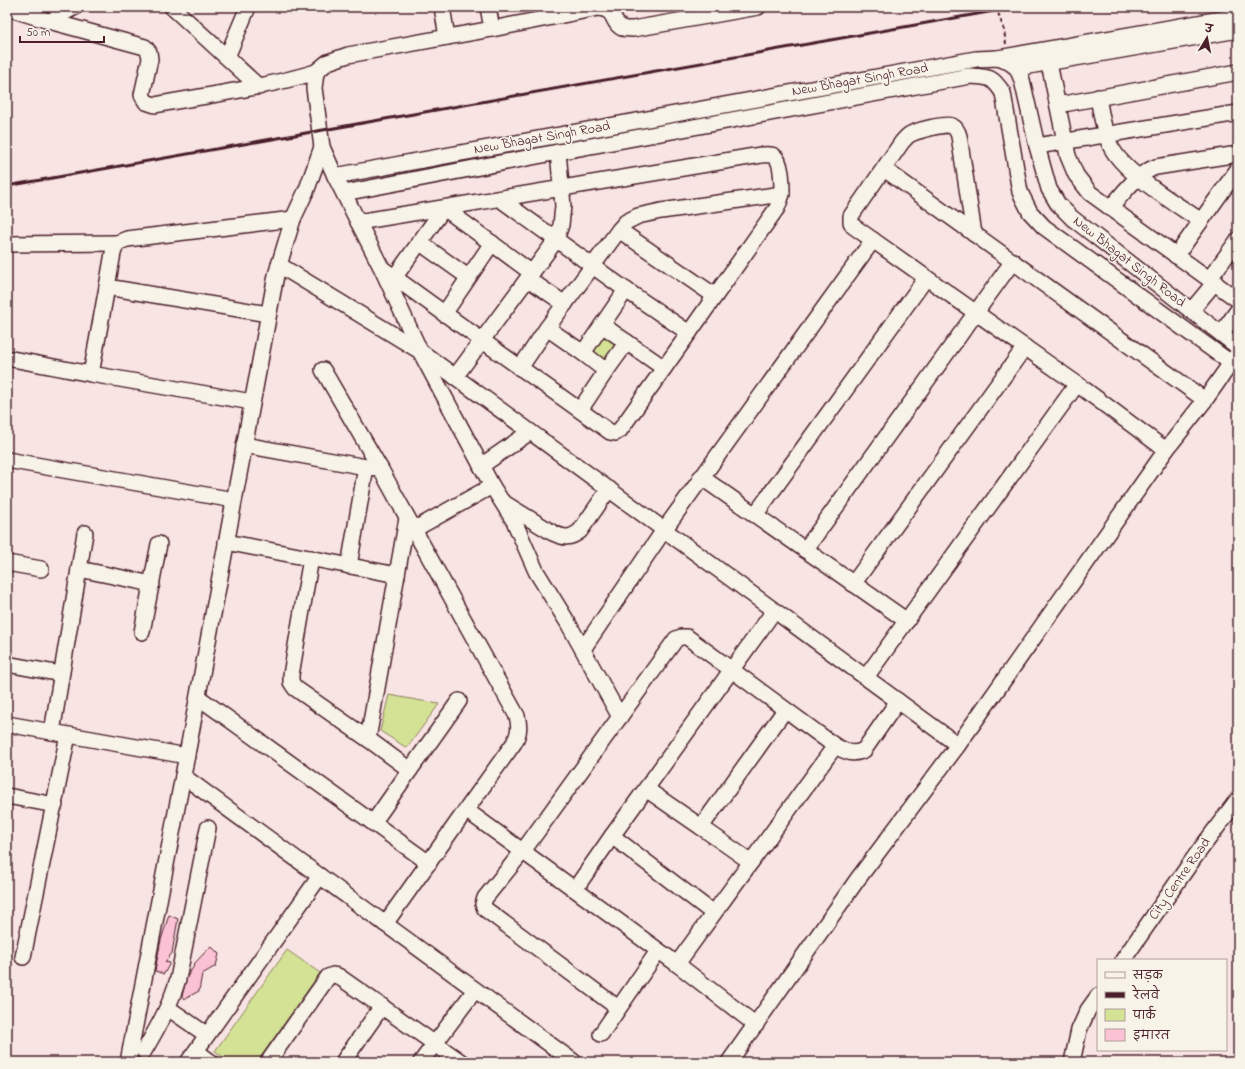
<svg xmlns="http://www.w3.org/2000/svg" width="1245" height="1069" font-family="'Indie Flower','Playpen Sans Deva',sans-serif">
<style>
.green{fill:#d3e295;stroke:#8e8060}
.building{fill:#fbc2d6;stroke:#4a1f2b}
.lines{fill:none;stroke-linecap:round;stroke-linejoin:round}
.minor-casing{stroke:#4a1f2b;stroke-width:18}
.path{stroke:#4a1f2b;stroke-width:2;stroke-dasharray:4 3;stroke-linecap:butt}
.minor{stroke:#f7f3e8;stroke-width:15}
.rail{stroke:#4a1f2b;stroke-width:3}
.labels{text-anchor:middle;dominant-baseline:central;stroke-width:3;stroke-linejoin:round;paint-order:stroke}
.street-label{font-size:14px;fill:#4a1f2b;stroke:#f7f3e8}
</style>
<rect width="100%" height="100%" fill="#f8e4e3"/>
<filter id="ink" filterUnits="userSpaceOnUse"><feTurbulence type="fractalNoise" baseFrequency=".025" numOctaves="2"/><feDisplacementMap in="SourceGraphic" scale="8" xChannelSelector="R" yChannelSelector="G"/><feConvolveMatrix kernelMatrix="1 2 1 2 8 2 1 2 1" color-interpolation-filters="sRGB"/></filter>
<g filter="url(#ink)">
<g class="green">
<path d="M603,334l14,9 -12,18 -14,-9z"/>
<path d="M389,695l50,9 -32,44 -27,-17z"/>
<path d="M287,950l33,23 -63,89h-27l-15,-11z"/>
</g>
<g class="building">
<path d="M169,915l9,4 -6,34 -7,9 5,1 -6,11 -9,-3 6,-31z"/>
<path d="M211,946l8,8 -3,12 -14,8 -3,17 -15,8 -2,-3 5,-19 7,-11 -1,-1z"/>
</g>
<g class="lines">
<g class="minor-casing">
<g id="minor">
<path d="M172,7l87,80"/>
<path d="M442,7l5,30"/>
<path d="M488,7l4,22"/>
<path d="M758,7l-125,22c-3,0 -8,0 -11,-1 -12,-6 -4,-18 -24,-20l-106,21 -144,26 -20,7 -12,10 -2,16 8,59 13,29 47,93 38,82 538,394 208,-295 39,-50 33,-47"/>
<path d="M7,8l42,13 26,-14"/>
<path d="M49,21l96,26 4,5 1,7 -8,36 4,7 9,3c54,-10 108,-17 161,-33"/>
<path d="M227,57l21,-50"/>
<path d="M998,58l240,-42"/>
<path d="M1049,63l19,93 8,19 14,18 148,107"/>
<path d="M1017,68l221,-38"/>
<path d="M1098,97c3,16 5,33 12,48 13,28 65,58 91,76"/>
<path d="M1058,105l180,-33"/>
<path d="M1037,146l201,-33"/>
<path d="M322,147l-15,42 -14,30 -17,56 -93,501 391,286"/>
<path d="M884,169l321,231"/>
<path d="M335,176l641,-117 22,-1 11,4 8,6 5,12 15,66 12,43 9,15 14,14 166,129"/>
<path d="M344,193l214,-41 412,-76c19,1 22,0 33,17l17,99 10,20 14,15 187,136"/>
<path d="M1110,208c14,-15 26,-34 46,-41l82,-13"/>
<path d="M358,222l403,-67c4,0 9,-1 13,1 8,5 8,28 8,37 -1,5 -3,10 -5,15l-88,125"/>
<path d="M619,230l96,66"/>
<path d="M974,234l-15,-98c-1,-4 -3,-8 -7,-10 -7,-3 -37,5 -43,9 -3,2 -5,5 -7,7l-51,74v6l2,4 224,158 89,66"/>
<path d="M419,242l49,35"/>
<path d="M7,244l110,-1"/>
<path d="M1176,256l62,-87"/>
<path d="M279,265l141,86 72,135 -79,44"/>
<path d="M383,269c75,55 151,108 227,163l5,1 5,-3 69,-97 -63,-43 -126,-91"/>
<path d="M394,278l50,-70 88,65"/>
<path d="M1210,278l28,-38"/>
<path d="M528,279l37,25"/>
<path d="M107,287l-16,87 161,28"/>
<path d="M626,290l-24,35 62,43"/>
<path d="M1191,311l24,-29"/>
<path d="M268,314l-161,-27 6,-34 4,-10 10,-4 166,-20"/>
<path d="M444,314l48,-71"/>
<path d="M547,328l36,25 19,-28"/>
<path d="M1221,334l17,-24"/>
<path d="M583,353l23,18 21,-29"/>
<path d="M7,358l84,16"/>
<path d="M520,368l27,-40 72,-98 7,-8 12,-6 23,-5 121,-17"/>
<path d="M323,370l57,98 137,248c3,11 2,18 -3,27l-48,67"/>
<path d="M455,377l101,-137 5,-15 2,-19 -5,-54"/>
<path d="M580,410l26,-39"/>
<path d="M244,445l122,22 14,1"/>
<path d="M7,460l227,40"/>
<path d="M481,466l49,-34"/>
<path d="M701,477l206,144"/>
<path d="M492,486l22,35 22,50 32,52 52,94"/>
<path d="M504,503l49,30c11,5 17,6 27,-2l29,-42"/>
<path d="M755,515l171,-237"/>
<path d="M226,542l171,33"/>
<path d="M805,550l208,-289"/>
<path d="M311,558l-20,117v7l4,6 73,51 39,-221"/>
<path d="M7,563l34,6"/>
<path d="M349,566l17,-99"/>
<path d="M79,569l73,15"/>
<path d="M853,584l172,-237"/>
<path d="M142,632l17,-88"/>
<path d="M583,649l81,-119 209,-290"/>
<path d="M7,664l54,10"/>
<path d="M866,677l211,-293"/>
<path d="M198,697l231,166"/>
<path d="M7,724l180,32"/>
<path d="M52,732l33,-199"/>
<path d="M368,739l42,31 49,-69"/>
<path d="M646,789l55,38"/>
<path d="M7,796l48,9"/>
<path d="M373,823l37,-53"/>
<path d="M612,836l101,77"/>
<path d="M751,862l-50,-35 84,-117"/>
<path d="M575,889l37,-53 162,-225"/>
<path d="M385,924l81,-114 211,154 79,61"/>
<path d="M23,957l45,-222"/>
<path d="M1123,960l71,-102 44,-59"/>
<path d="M677,964l158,-218c11,5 17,10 29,4l34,-49"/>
<path d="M168,1008l39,27"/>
<path d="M618,1008l-133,-99 -2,-5 2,-6 38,-47 153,-212 5,-2h6l148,109"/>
<path d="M601,1034l57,-83"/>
<path d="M144,1051c14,-24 26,-45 34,-72l30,-151"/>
<path d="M196,1051l15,11"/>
<path d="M128,1062l55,-286"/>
<path d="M188,1062l132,-186"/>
<path d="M268,1062l60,-85 5,-2 5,1 123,86"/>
<path d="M343,1062l39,-56"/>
<path d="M421,1062l54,-72"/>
<path d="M729,1062l128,-182 101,-135"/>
<path d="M1072,1062l7,-32 9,-20 10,-14"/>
</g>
</g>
<path class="path" d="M996,7l8,23 2,14"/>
<use href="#minor" class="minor"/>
<path class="rail" d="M7,186l1010,-179"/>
</g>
</g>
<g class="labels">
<g class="street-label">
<text transform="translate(860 80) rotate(-10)">New Bhagat Singh Road</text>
<text transform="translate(542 138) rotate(-10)">New Bhagat Singh Road</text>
<text transform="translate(1129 262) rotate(38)">New Bhagat Singh Road</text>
<text transform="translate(1180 879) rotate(-55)">City Centre Road</text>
</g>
</g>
<rect width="1245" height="1069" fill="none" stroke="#f7f3e8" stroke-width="24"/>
<rect x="12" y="12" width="1221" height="1045" fill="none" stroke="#4a1f2b" stroke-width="1.5" filter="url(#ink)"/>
<rect x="1097" y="959" width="130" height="92" fill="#f7f3e8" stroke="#b29e9c"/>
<rect x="1105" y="972" width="20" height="6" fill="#f7f3e8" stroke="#b29e9c"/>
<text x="1133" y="979" font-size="12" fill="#4a1f2b">सड़क</text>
<rect x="1105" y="992" width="20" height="6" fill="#4a1f2b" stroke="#b29e9c"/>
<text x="1133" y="999" font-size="12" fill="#4a1f2b">रेलवे</text>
<rect x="1105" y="1009" width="20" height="12" fill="#d3e295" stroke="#b29e9c"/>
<text x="1133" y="1019" font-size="12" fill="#4a1f2b">पार्क</text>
<rect x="1105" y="1029" width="20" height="12" fill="#fbc2d6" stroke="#b29e9c"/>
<text x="1133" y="1039" font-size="12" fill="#4a1f2b">इमारत</text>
<g transform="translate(1207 38) rotate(10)" stroke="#f7f3e8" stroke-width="3" paint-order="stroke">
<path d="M0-3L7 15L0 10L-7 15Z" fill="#4a1f2b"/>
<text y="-6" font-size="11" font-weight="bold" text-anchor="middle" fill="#4a1f2b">उ</text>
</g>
<path d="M20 36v6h84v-6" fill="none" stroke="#4a1f2b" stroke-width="2"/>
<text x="26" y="36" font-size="12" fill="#4a1f2b" stroke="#f7f3e8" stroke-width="3" paint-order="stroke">50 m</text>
</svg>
